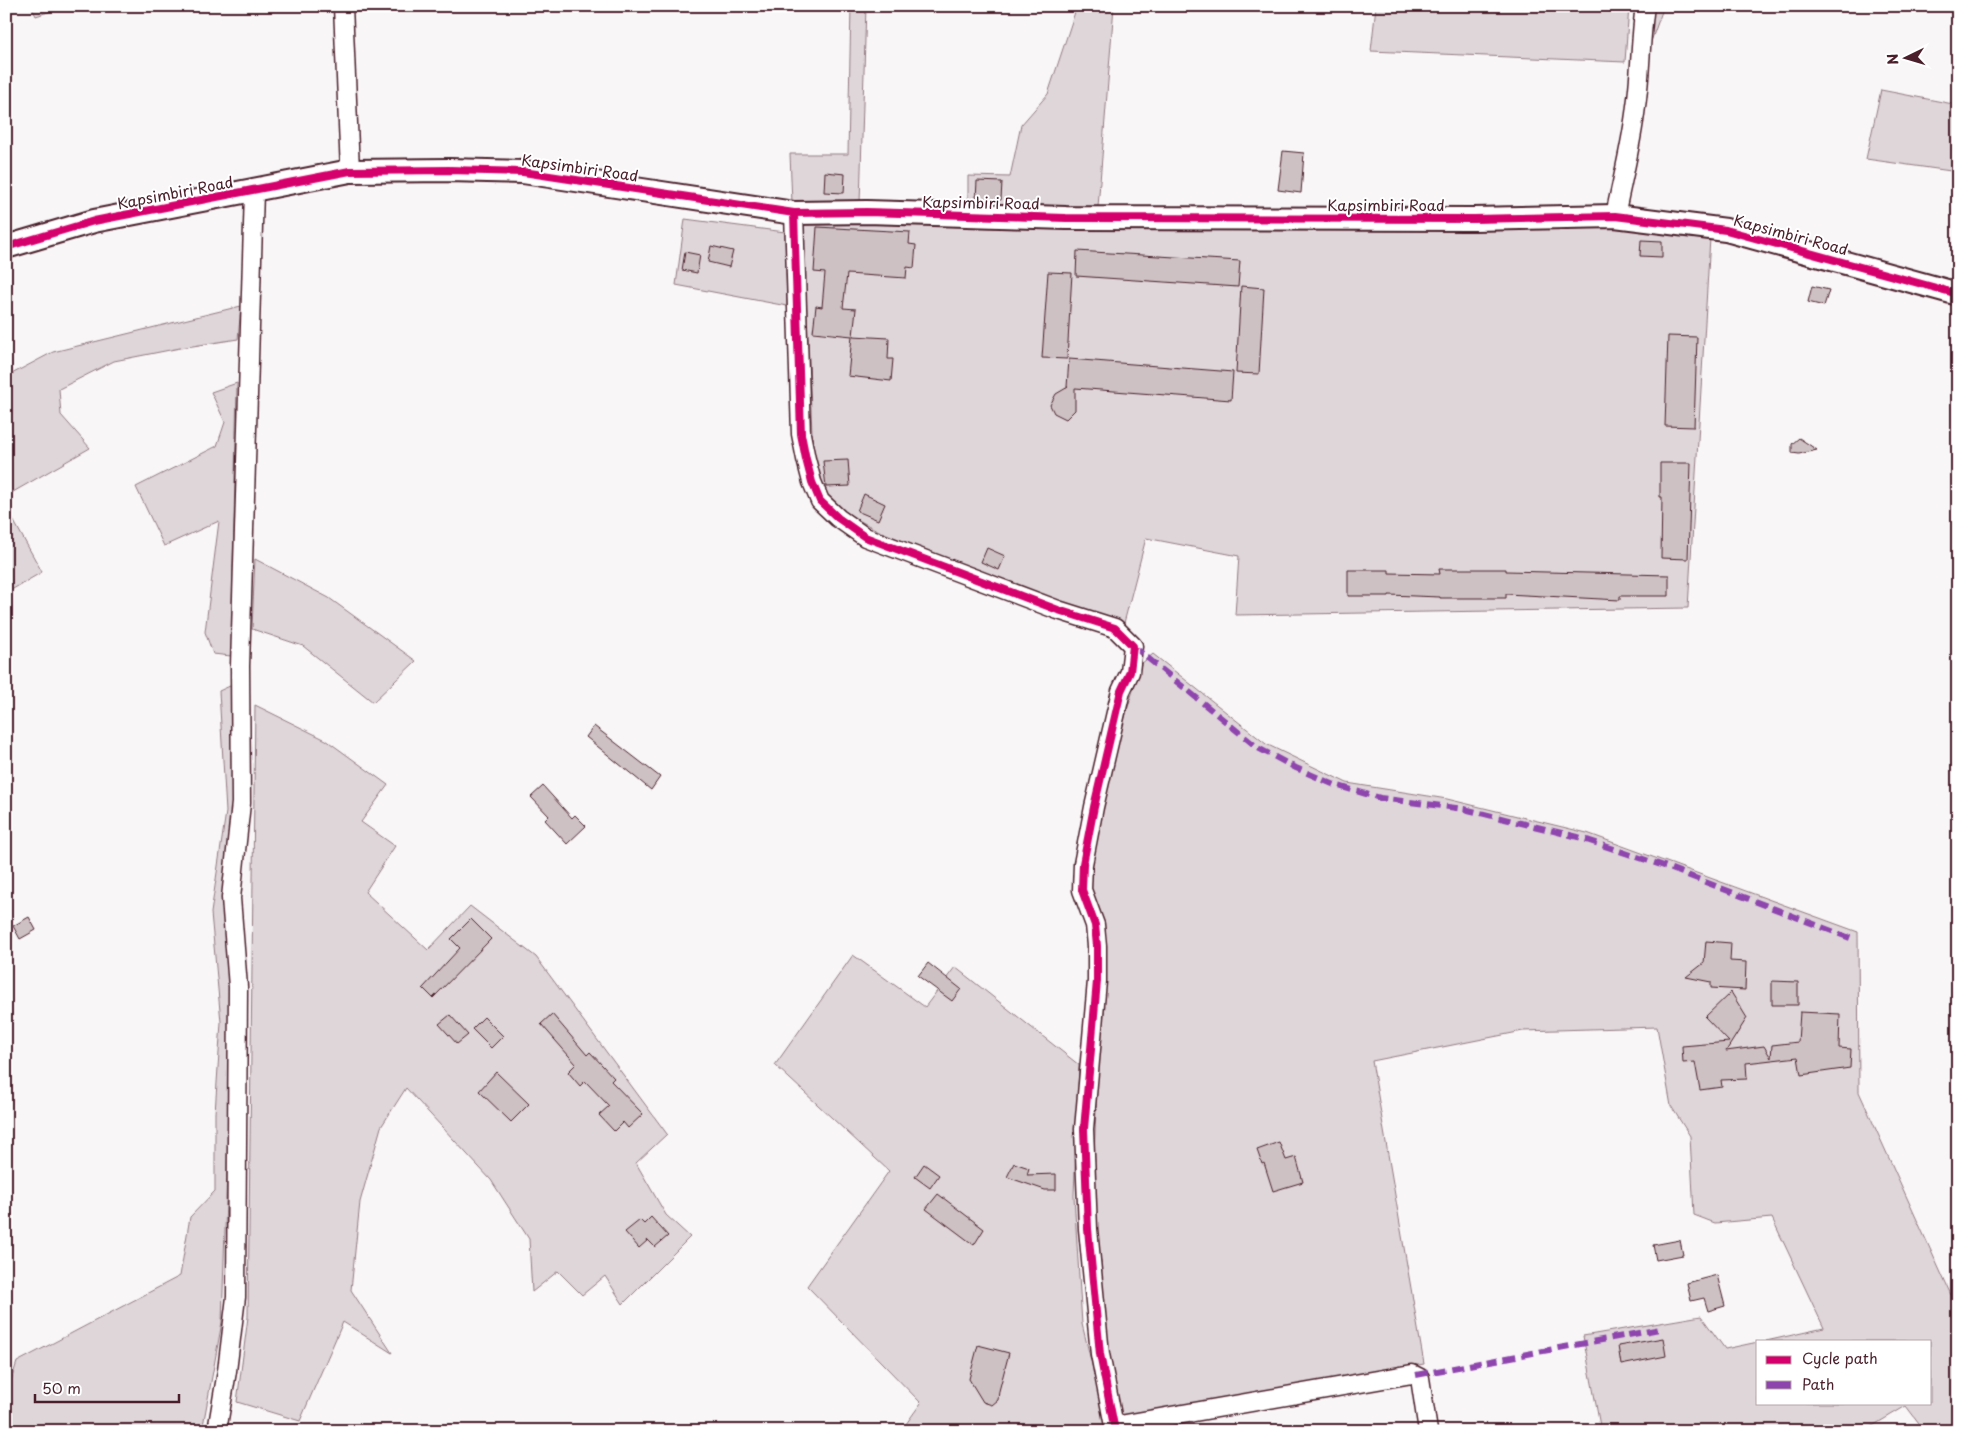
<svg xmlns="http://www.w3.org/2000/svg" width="1964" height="1437" font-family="'Playpen Sans',sans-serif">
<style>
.green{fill:#ded6d9;stroke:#947a82}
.building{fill:#cdc1c4;stroke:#4a1f2b}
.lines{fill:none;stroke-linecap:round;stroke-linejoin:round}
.minor-casing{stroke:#4a1f2b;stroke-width:21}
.tertiary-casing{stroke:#4a1f2b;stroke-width:26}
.minor{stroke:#fff;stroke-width:18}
.tertiary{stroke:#fff;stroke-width:22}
.quiet{stroke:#8e44ad;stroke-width:6;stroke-dasharray:12 6;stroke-linecap:butt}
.cycleway-casing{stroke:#fff;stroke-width:11}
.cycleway{stroke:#d6006c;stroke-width:8}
.labels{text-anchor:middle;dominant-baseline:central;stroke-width:4;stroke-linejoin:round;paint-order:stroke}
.street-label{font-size:15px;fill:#4a1f2b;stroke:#fff}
</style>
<rect width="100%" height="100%" fill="#f8f6f7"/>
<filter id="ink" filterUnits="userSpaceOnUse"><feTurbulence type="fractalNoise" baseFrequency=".02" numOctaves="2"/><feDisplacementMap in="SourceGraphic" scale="10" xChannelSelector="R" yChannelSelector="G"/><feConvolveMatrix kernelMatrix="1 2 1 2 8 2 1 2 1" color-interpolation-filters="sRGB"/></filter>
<g filter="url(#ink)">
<g class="green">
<path d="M31,6h35l-30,10z"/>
<path d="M851,6h15l-6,197h-68l-2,-49h58z"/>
<path d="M1077,6h37l-16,201 -130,-4v-27l42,1 11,-52 27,-31z"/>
<path d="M1376,6h253l-4,56 -254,-11z"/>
<path d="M1653,6h11l-15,41z"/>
<path d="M1881,90l77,15v67l-92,-13z"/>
<path d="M685,219l100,13 2,74 -111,-21z"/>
<path d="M803,222l415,8 398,-2 94,10 -22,370 -453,7 4,-59 -93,-18 -22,85 -102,-32 -145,-61 -41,-22 -16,-21 -7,-31z"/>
<path d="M241,306l-3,33 -58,9 -66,13 -55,28 2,26 29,33 -84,48v-119l47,-25z"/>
<path d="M237,383l-6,273 -18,-2 -8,-22 14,-111 -55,25 -28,-59 81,-41 8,-24 -14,-30z"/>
<path d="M6,507l36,65 -36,21z"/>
<path d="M255,559l74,39 87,63 -43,41 -70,-56 -51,-17z"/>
<path d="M1153,654l113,90 81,39 100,16 140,34 271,99 1,160 92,203 7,-2v138h-33l-19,-25 -42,25h-263l-18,-95 118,-20 24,33 33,-7v61h172v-62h-164l58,-13 -52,-110 -57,5 -21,-8 -4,-79 -19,-30 -14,-79 -134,4 -151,30 52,303 -303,52 -14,-69 -14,-170 11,-244 -15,-47 19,-113 33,-109z"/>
<path d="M232,685l4,117 -3,179 -11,341 -20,109h-196v-41l3,-3 8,-25 163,-86 10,-59 25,-26v-78l6,-91 -10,-109 15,-101 -7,-121z"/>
<path d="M255,705l71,35 62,45 -27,37 34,24 -30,46 63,58 42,-44 66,51 131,177 -31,29 30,52 24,22 -67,67 -18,-28 -23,19 -24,-24 -26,21 -3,-53 -38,-59 -85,-92 -25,39 -21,75 -9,88 41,63 -49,-31 -43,99 -63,-19 11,-85z"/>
<path d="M853,955l72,52 30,-40 124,98 -5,131 8,128 23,94 1,13h-205l20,-28 -114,-117 82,-115 -114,-106z"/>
</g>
<g class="building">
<path d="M1283,151l21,2 -3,40 -23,-3z"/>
<path d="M825,172l20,2 -1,19 -20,-1z"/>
<path d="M977,181l25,1 -1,18 -25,-1z"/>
<path d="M817,227l93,5 -1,12 7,1 -2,23 -7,-1 -1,11 -59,-4 -4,34 13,1 -3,27 36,2 -1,21h5l-2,22 -43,-5 4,-40 -39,-4 3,-26 6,1 3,-34 -11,-1z"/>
<path d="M1641,240l21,1v16l-22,-1z"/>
<path d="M711,246l22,5 -4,16 -21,-5z"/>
<path d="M1077,251l163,10 -2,26 -162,-11z"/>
<path d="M685,252l15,3 -3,18 -15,-3z"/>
<path d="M1048,272l24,1 -5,86 -25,-1z"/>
<path d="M1241,286l23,2 -5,86 -23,-1z"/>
<path d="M1812,286l17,4 -5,16 -16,-4z"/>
<path d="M1668,336l29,1 -3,90 -29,-1z"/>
<path d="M1069,359l164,13 -2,28 -156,-12v22l-9,9 -12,-6 -4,-8 6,-11 12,-7h-1z"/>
<path d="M1799,438l18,12 -18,4 -7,-1v-9z"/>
<path d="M848,460l2,26 -24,1 -3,-26z"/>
<path d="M1660,463h31l-3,96 -27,-1 1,-61h-2z"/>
<path d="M864,494l21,10 -7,16 -21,-9z"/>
<path d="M987,548l18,8 -6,14 -18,-8z"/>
<path d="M1439,569h67v2l163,4v21h-49v4l-114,-6v4h-66v-1l-51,-2v1h-41v-26h41v3l51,1z"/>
<path d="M594,726l66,51 -9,13 -65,-53z"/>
<path d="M543,786l29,32 3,-3 11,11 -19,18 -22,-24 4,-4 -18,-19z"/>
<path d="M29,917l7,13 -16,9 -7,-13z"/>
<path d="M471,919l20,20 -58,59 -10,-10 37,-40 -9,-9z"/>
<path d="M1706,941l25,2 -1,18 16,1 -1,28 -34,-2v-6l-25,-5 18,-14z"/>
<path d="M928,963l33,26 -9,12 -34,-25z"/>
<path d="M1772,981l26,1v23h-26z"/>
<path d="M1731,992l16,26 -21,33 38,-5 7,12 1,-13 26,-3 2,-30 40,2 -1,34 12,1 -1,19 -49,7 -3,-18 -52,6 1,16 -26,1 1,7 -22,3 -5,-28 -12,1 -1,-17 47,-4 -24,-25z"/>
<path d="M552,1014l35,41 3,-3 24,26 -3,3 32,33 -15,14 -5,-6 -9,9 -15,-16 10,-9 -24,-25 -5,5 -12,-14 8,-8 -35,-40z"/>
<path d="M450,1015l18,20 -11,9 -18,-20z"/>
<path d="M484,1017l19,19 -12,12 -19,-19z"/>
<path d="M496,1072l33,32 -18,18 -32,-31z"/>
<path d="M1279,1142l7,18 10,-3 7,25 -30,9 -9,-28 -2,1 -5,-14z"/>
<path d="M1014,1163l15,5 -2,7 29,-1v16h-11l-38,-13z"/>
<path d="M924,1164l15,11 -9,13 -15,-11z"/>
<path d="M938,1194l46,35 -10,16 -48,-36z"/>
<path d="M651,1217l17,19 -13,11 -7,-7 -9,8 -14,-16 15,-12 4,4z"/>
<path d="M1680,1240l3,15 -27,5 -3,-15z"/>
<path d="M1717,1275l8,31 -17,5 -4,-13 -13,3 -4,-18z"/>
<path d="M1663,1338l3,18 -45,9 -3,-19z"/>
<path d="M978,1345l31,8 -10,38 -1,9 -6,5 -9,-3 -14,-23z"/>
</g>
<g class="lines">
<g class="minor-casing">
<g id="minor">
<path d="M343,6l7,165"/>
<path d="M794,213l7,221 5,25 6,23 8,19 18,17 27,19 193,73 57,18 18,18 -3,26 -9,19 -27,116 -11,57 -1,26 13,35 2,21v35l-13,148 4,100 12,125 15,77"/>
<path d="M1615,216c7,-36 17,-73 21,-110 5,-33 4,-67 9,-100"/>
<path d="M1114,1426l298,-52 8,4 8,53"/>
<path d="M217,1431l10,-60 9,-74 2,-310 -7,-89 10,-95 -1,-137 14,-475"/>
</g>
</g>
<g class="tertiary-casing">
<path id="tertiary" d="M6,247l88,-26 256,-50 99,-1 74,2 271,41 73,-1 199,6 408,1 141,-3 111,14 232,64"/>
</g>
<use href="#minor" class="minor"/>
<use href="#tertiary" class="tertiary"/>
<g class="quiet">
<path d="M1133,646l125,102 38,20 39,17 45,13 84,11 114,28 86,29 186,72"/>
<path d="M1416,1375l244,-46"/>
</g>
<g class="cycleway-casing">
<g id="cycleway">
<path d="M794,213l7,221 5,25 6,23 8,19 18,17 27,19 193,73 57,18 18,18 -3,26 -9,19 -27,116 -11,57 -1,26 13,35 2,21v35l-13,148 4,100 12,125 15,77"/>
<path d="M6,247l88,-26 256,-50 99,-1 74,2 271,41 73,-1 199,6 408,1 141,-3 111,14 232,64"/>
</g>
</g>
<use href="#cycleway" class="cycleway"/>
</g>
</g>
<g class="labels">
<g class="street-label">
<text transform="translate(580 167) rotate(8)">Kapsimbiri Road</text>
<text transform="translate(175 192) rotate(-11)">Kapsimbiri Road</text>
<text transform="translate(981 202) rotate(1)">Kapsimbiri Road</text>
<text x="1386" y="204">Kapsimbiri Road</text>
<text transform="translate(1791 234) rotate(15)">Kapsimbiri Road</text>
</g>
</g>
<rect width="1964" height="1437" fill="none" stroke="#fff" stroke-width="25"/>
<rect x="12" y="12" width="1939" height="1412" fill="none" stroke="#4a1f2b" stroke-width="2" filter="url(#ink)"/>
<rect x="1756" y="1340" width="175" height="65" fill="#ffffff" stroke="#b7a5aa"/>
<rect x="1766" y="1356" width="25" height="8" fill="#d6006c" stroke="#b7a5aa"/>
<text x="1802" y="1364" font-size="15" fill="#4a1f2b">Cycle path</text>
<rect x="1766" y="1381" width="25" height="8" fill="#8e44ad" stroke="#b7a5aa"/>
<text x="1802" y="1390" font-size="15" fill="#4a1f2b">Path</text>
<g transform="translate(1906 58) rotate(265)" stroke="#ffffff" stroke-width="4" paint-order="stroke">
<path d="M0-4L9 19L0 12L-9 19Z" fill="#4a1f2b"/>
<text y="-8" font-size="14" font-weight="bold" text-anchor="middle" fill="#4a1f2b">N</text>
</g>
<path d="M35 1394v8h144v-8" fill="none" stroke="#4a1f2b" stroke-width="2.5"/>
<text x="42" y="1394" font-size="15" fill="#4a1f2b" stroke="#ffffff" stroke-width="4" paint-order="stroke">50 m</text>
</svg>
